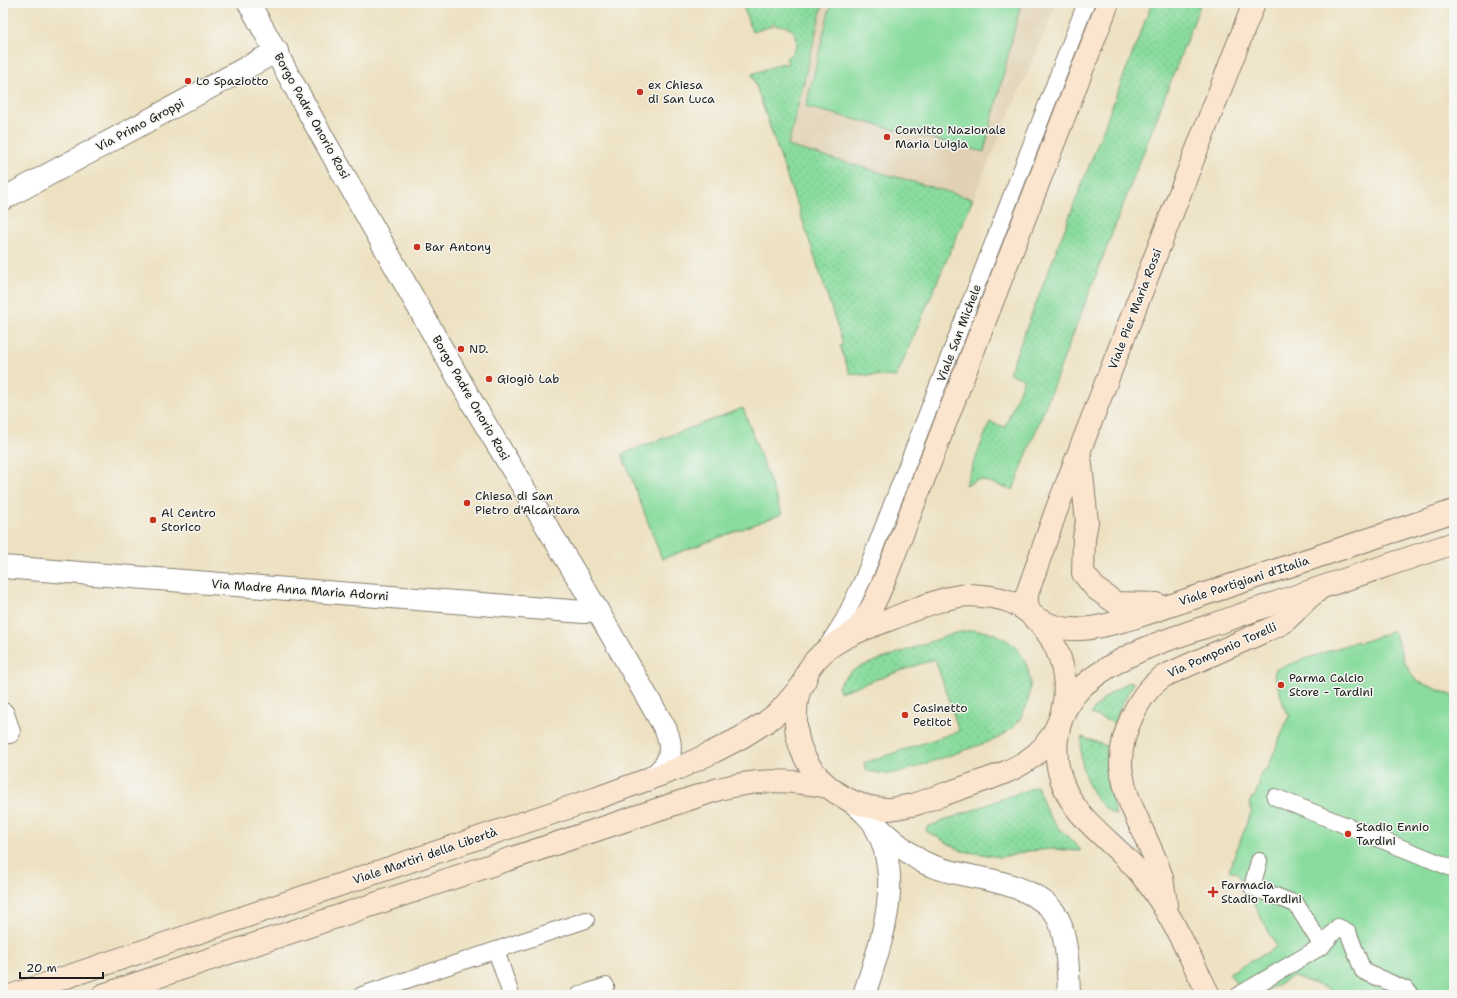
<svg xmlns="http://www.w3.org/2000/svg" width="1457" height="998" font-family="'Shantell Sans',sans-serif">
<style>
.built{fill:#e1d1b4}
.grass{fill:url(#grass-dots);stroke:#527c5d}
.garden{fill:#89dc9e;stroke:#527c5d}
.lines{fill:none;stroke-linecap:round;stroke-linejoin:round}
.lane-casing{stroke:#847e6e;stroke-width:18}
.street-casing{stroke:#847e6e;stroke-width:24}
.secondary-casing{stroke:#847e6e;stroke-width:24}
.lane{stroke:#fff;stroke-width:16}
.street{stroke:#fff;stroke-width:22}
.secondary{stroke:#fce5cf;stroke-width:22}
.poi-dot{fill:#c8321e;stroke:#f6f6f2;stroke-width:1.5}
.labels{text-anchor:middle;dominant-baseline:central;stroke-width:3;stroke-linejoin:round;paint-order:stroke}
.poi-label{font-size:12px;fill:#1c1c1c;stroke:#f6f6f2;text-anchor:start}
.street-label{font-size:12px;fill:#1c1c1c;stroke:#f6f6f2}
</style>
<defs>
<pattern id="grass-dots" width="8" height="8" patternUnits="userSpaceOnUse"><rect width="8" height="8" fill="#89dc9e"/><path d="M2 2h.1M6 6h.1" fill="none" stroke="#76bc88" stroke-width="1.8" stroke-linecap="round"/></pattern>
</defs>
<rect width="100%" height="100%" fill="#f6f6f2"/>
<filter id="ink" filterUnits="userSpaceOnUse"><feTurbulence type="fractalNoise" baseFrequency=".025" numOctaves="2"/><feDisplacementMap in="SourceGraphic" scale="8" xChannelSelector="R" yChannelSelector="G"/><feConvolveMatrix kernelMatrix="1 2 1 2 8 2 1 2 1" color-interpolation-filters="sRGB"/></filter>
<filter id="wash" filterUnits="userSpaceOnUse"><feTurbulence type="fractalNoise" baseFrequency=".012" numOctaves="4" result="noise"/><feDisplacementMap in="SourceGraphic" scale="16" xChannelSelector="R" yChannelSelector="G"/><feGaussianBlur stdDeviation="0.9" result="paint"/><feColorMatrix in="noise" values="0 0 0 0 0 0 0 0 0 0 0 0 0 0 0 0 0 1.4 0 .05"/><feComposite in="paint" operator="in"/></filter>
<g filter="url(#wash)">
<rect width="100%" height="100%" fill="#ede1c1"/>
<path class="built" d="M774,3h282l-11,29 -149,345 -46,-3 -10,-28 3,-2 -46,-141h-1l-44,-129 31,-11 1,2 4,-2 -2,-5 17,-10 -7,-16z"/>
<g class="grass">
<path d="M742,3h81l-35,143 185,53 -77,178 -46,-3 -10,-28 3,-2 -46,-141h-1l-44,-129 31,-11 1,2 4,-2 -2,-5c19,-11 11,-36 -10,-32l-2,-3 -3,1 1,2 -20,6z"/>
<path d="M1152,3h49l-188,487 -31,-10h-4l-13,5 25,-63 15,5 19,-48 -15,-6z"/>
<path d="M974,630c6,1 12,1 18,3 51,17 50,85 2,107l-92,32 -15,2 -20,-3 -3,-8 95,-32 -24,-72 -95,33 -2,-6c7,-11 15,-17 27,-21l90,-32z"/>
<path d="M1129,682h4l-1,4 -11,20 -7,17 -23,-9c9,-15 22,-23 38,-32z"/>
<path d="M1082,737l25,9v34l9,35c-6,-2 -11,-7 -15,-11 -17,-20 -22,-41 -19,-67z"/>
<path d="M1037,786l9,24 8,13 27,27 -2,1 -27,-2 -24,2 -15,4 -13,2 -38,-6 -36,-20 1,-4z"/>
</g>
<g class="garden">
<path d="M831,3h190l-37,149 -178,-45z"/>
<path d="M743,408l39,106 -120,45 -40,-105z"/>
<path d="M1394,631l11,32 11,18 38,15v299h-108l-53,-19 -34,19h-15l-15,-22 48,-26 -40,-74 -8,-3 23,-60 -2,-1 1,-3 -2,-2 3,-7 2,1 6,-15 -2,-2 3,-9 3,1 1,-4 2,1 23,-57 -4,-1 -12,-38 2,-5 82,-28 1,2z"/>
</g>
</g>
<g filter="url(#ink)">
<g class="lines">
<g class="lane-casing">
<g id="lane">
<path d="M827,646l17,-27 19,-40 223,-576"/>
<path d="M1275,797l179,72"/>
<path d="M1259,861l-7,26 44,17 26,42"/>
<path d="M496,950l15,45"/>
<path d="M362,995l224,-75"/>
<path d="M579,995l27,-9"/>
<path d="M1239,995l83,-49 16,-19 10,5 15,39 44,19 3,5"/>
</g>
</g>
<g class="street-casing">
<g id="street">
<path d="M249,3l70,128 154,273 123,204 70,122c9,23 3,38 -19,50"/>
<path d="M3,199l274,-148"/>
<path d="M3,567l581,45 12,-4"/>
<path d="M3,714l6,18"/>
<path d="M849,800c13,8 16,14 26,24 11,11 35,31 48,38 18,9 39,12 58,16 26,5 69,17 79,45 8,23 8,48 9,72"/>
<path d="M864,995c17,-53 41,-116 11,-169"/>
</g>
</g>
<g class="secondary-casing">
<g id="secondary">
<path d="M1254,3l-198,508 -29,83c-1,14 2,21 15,27 29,16 61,5 91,-3l321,-107"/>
<path d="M1080,456l7,66 -3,16 -1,35 13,16 20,14 41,1"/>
<path d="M967,595c19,1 39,2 55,13 49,32 59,107 14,146 -18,15 -41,23 -63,30 -19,7 -38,13 -57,20 -10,2 -20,5 -30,5 -50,-2 -93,-44 -90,-94 0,-11 1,-24 8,-32 0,-5 3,-10 5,-14 18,-29 53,-39 82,-50 25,-10 49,-21 76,-24z"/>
<path d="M851,634c18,-15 26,-37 35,-58l222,-573"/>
<path d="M1166,904l-4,-26 -6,-17 -25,-56c-5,-13 -9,-26 -10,-40 -1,-30 17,-72 43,-89l117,-52c13,-9 22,-23 35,-32"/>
<path d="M13,995l584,-197 82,-30 34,-16 29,-15 24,-15 13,-10 25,-29 4,-12"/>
<path d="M103,995l616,-206c39,-10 70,-10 109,-2"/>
<path d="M1209,995c-21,-42 -40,-87 -70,-123 -23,-28 -60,-50 -74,-83 -16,-36 -10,-78 20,-105 41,-35 98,-49 147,-66 74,-26 148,-50 222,-75"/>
</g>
</g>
<use href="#lane" class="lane"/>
<use href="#street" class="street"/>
<use href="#secondary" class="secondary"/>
</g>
</g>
<g class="poi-dot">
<circle cx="188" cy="81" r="4"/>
<circle cx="640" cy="92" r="4"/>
<circle cx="887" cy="137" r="4"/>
<circle cx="417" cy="247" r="4"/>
<circle cx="461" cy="349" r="4"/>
<circle cx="489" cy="379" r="4"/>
<circle cx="467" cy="503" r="4"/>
<circle cx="153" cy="520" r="4"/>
<circle cx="1281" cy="685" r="4"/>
<circle cx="905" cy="715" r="4"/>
<circle cx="1348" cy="834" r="4"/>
<path d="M1211 886h4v4h4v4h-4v4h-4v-4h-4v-4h4z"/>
</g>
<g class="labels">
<g class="poi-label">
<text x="196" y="81">Lo Spaziotto</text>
<text x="648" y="85">ex Chiesa<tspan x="648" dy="14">di San Luca</tspan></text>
<text x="895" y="130">Convitto Nazionale<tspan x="895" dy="14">Maria Luigia</tspan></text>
<text x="425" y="247">Bar Antony</text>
<text x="469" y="349">ND.</text>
<text x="497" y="379">Giogiò Lab</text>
<text x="475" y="496">Chiesa di San<tspan x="475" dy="14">Pietro d'Alcantara</tspan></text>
<text x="161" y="513">Al Centro<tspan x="161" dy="14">Storico</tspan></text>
<text x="1289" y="678">Parma Calcio<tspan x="1289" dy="14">Store - Tardini</tspan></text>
<text x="913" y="708">Casinetto<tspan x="913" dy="14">Petitot</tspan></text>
<text x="1356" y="827">Stadio Ennio<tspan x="1356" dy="14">Tardini</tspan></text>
<text x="1221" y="885">Farmacia<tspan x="1221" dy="14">Stadio Tardini</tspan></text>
</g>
<g class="street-label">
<text transform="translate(312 116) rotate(61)">Borgo Padre Onorio Rosi</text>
<text transform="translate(140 125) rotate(-28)">Via Primo Groppi</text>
<text transform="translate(1135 309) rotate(-69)">Viale Pier Maria Rossi</text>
<text transform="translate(959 333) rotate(-69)">Viale San Michele</text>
<text transform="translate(471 398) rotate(60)">Borgo Padre Onorio Rosi</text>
<text transform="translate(1244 581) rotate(-18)">Viale Partigiani d'Italia</text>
<text transform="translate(300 590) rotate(4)">Via Madre Anna Maria Adorni</text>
<text transform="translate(1222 650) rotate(-24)">Via Pomponio Torelli</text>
<text transform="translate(425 856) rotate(-19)">Viale Martiri della Libertà</text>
</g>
</g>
<rect width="1457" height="998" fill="none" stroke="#f6f6f2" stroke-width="16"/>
<path d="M20 972v6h83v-6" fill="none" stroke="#1c1c1c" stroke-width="2"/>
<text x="26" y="972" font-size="12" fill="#1c1c1c" stroke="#f6f6f2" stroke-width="3" paint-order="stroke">20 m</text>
</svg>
